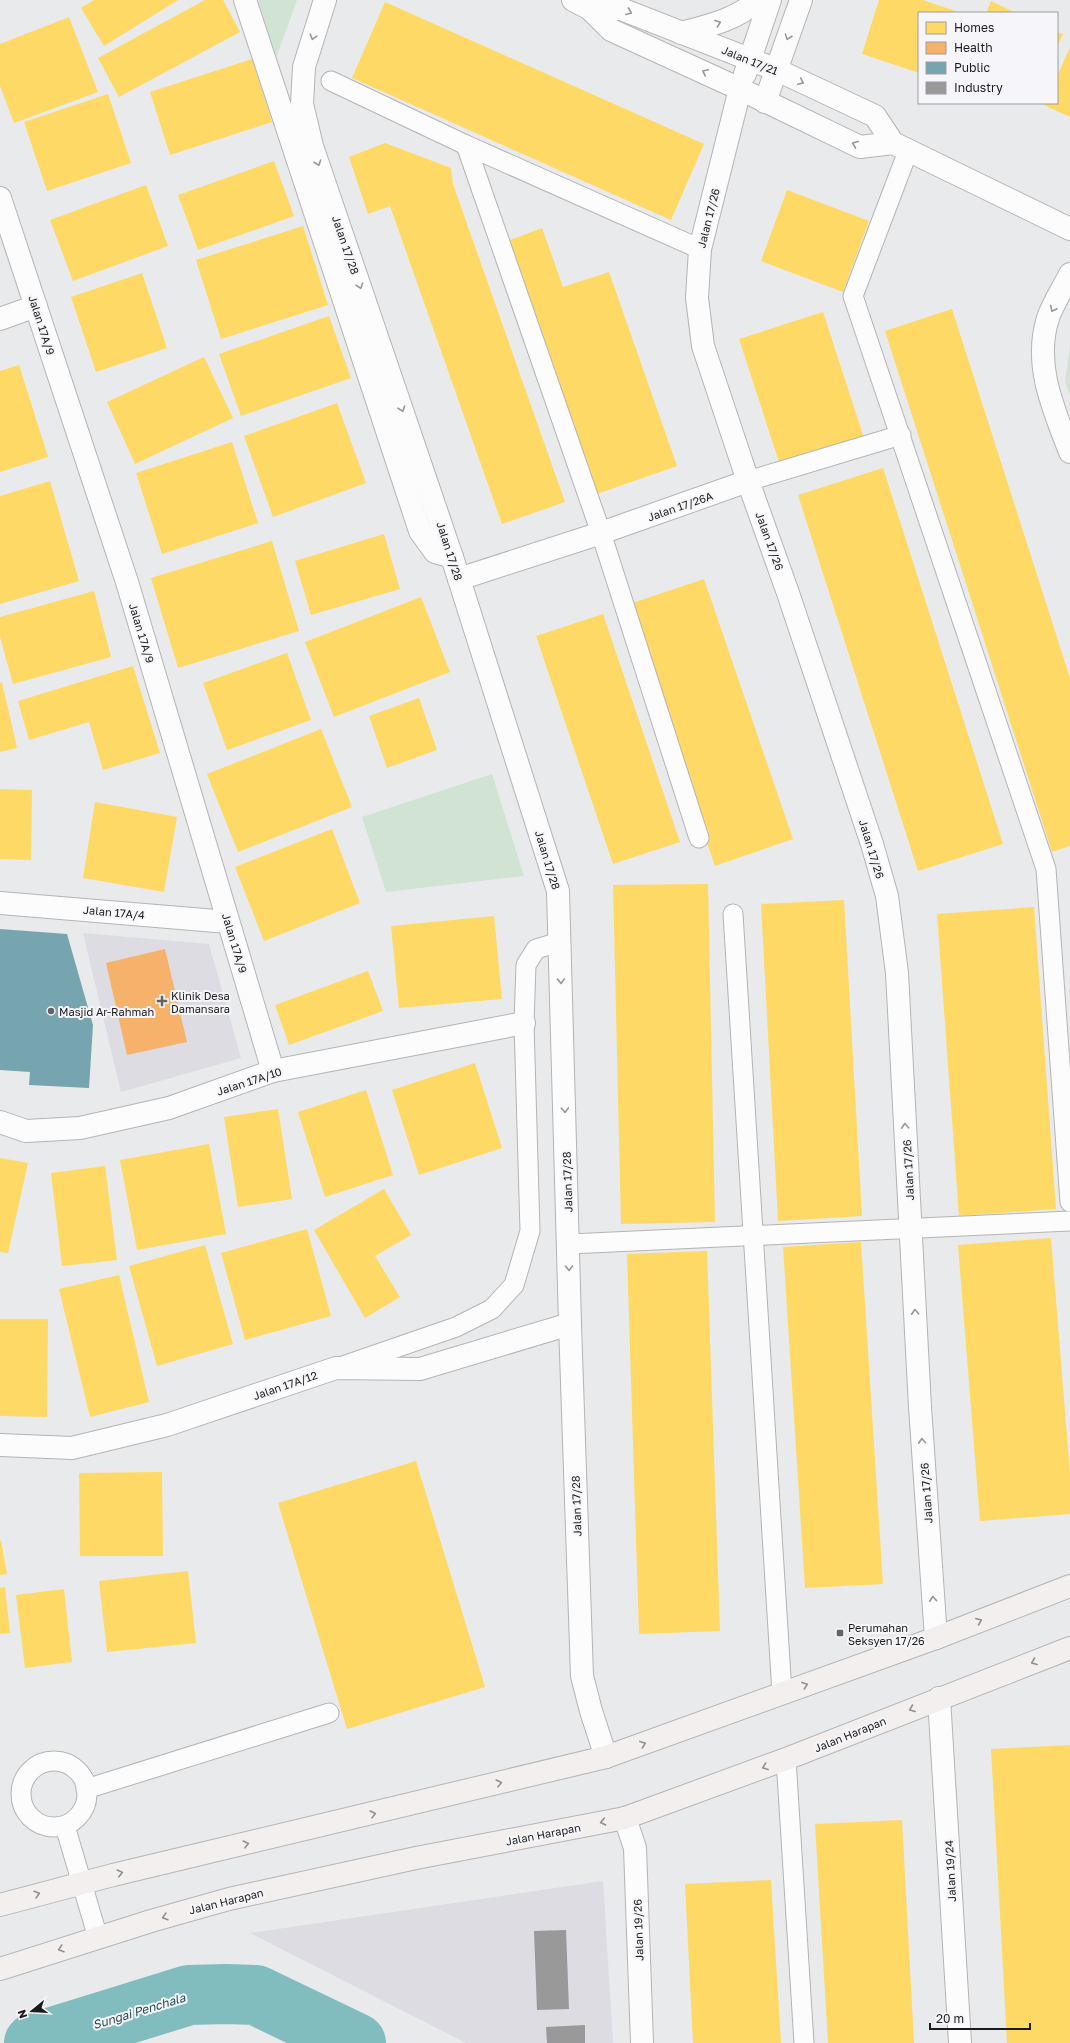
<svg xmlns="http://www.w3.org/2000/svg" width="1070" height="2043" font-family="'Golos Text',sans-serif">
<style>
.built{fill:#dcdce2}
.green{fill:#d1e4d3}
.homes{fill:#ffd966}
.health{fill:#f6b26b}
.public{fill:#76a5af}
.industry{fill:#999}
.lines{fill:none;stroke-linecap:round;stroke-linejoin:round}
.river{stroke:#81bdbf;stroke-width:60}
.service-casing{stroke:#b4b4b6;stroke-width:21}
.minor-casing{stroke:#b4b4b6;stroke-width:24}
.tertiary-casing{stroke:#b4b4b6;stroke-width:24}
.secondary-casing{stroke:#b4b4b6;stroke-width:24}
.service{stroke:#fcfcfc;stroke-width:19}
.minor{stroke:#fcfcfc;stroke-width:22}
.tertiary{stroke:#fcfcfc;stroke-width:22}
.secondary{stroke:#f2efee;stroke-width:22}
.oneway{stroke:#979797}
.oneway2{stroke:#919090}
.poi-dot{fill:#636364;stroke:#f6f6fa;stroke-width:1.5}
.labels{text-anchor:middle;dominant-baseline:central;stroke-width:4;stroke-linejoin:round;paint-order:stroke}
.street-label{font-size:11px;fill:#1b1b1c;stroke:#f6f6fa}
.poi-label{font-size:11px;fill:#1b1b1c;stroke:#f6f6fa;text-anchor:start}
.water-label{font-size:12px;font-style:italic;fill:#234b4c;stroke:#f6f6fa}
</style>
<rect width="100%" height="100%" fill="#e9eaeb"/>
<g class="built">
<path d="M83,933l126,11 32,114 -120,34z"/>
<path d="M603,1881l10,162h-147l-216,-110z"/>
</g>
<g class="green">
<path d="M258,0h39l-21,58z"/>
<path d="M1070,345v51l-5,-14z"/>
<path d="M492,774l32,102 -138,16 -24,-75z"/>
</g>
<g class="homes">
<path d="M94,0h84l-74,46 -23,-38z"/>
<path d="M205,0h18l17,32 -121,65 -21,-39z"/>
<path d="M879,0h44l38,13h-42v60l-57,-19z"/>
<path d="M991,1l25,12h-30z"/>
<path d="M385,2l319,142 -33,76 -319,-142z"/>
<path d="M69,17l29,75 -84,31 -14,-37v-42z"/>
<path d="M1057,32l6,2 -6,13z"/>
<path d="M1070,47v70l-26,-12 1,-2h12v-26z"/>
<path d="M252,59l20,63 -102,33 -20,-63z"/>
<path d="M108,94l23,69 -84,28 -23,-69z"/>
<path d="M385,143l66,25 2,16 112,318 -63,22 -112,-318 -22,8 -19,-57z"/>
<path d="M274,161l20,55 -96,34 -20,-55z"/>
<path d="M146,185l22,61 -95,35 -23,-61z"/>
<path d="M787,190l82,31 -26,71 -82,-31z"/>
<path d="M303,226l25,79 -107,34 -25,-79z"/>
<path d="M542,228l21,59 46,-15 68,194 -83,29 -89,-253z"/>
<path d="M142,273l25,75 -71,24 -25,-75z"/>
<path d="M952,309l118,369v168l-18,6 -167,-521z"/>
<path d="M823,312l42,129 -84,27 -42,-129z"/>
<path d="M329,316l22,62 -110,38 -22,-62z"/>
<path d="M204,357l29,61 -98,46 -28,-62z"/>
<path d="M19,365l29,92 -48,15v-101z"/>
<path d="M337,403l29,80 -93,34 -29,-81z"/>
<path d="M232,442l26,81 -96,31 -26,-81z"/>
<path d="M883,468l120,376 -85,27 -120,-376z"/>
<path d="M50,481l29,100 -79,23v-108z"/>
<path d="M384,534l16,55 -89,26 -16,-54z"/>
<path d="M272,541l27,90 -121,37 -27,-90z"/>
<path d="M704,579l89,260 -78,27 -89,-261z"/>
<path d="M94,591l17,66 -98,27 -13,-47v-20z"/>
<path d="M421,597l29,75 -116,45 -29,-75z"/>
<path d="M603,614l77,228 -67,22 -77,-228z"/>
<path d="M287,653l24,67 -84,30 -24,-67z"/>
<path d="M133,666l27,87 -57,17 -14,-48 -60,18 -11,-39z"/>
<path d="M2,682l15,66 -17,4v-69z"/>
<path d="M419,698l18,52 -50,18 -18,-52z"/>
<path d="M321,729l31,78 -114,45 -31,-78z"/>
<path d="M0,789l32,1 -1,70 -31,-1z"/>
<path d="M95,802l82,15 -13,75 -81,-14z"/>
<path d="M332,829l28,74 -96,38 -29,-74z"/>
<path d="M708,884l7,338 -94,2 -8,-339z"/>
<path d="M844,900l18,316 -84,5 -17,-317z"/>
<path d="M1034,907l22,302 -97,7 -22,-302z"/>
<path d="M494,916l8,83 -103,9 -8,-82z"/>
<path d="M368,971l15,40 -94,34 -14,-40z"/>
<path d="M475,1063l27,85 -83,27 -27,-85z"/>
<path d="M366,1090l27,85 -68,22 -27,-85z"/>
<path d="M278,1109l14,90 -54,8 -14,-90z"/>
<path d="M209,1144l17,90 -89,16 -17,-90z"/>
<path d="M0,1158l28,5 -20,90 -8,-1z"/>
<path d="M105,1166l12,94 -55,6 -11,-93z"/>
<path d="M384,1189l27,46 -36,21 25,41 -35,21 -51,-88z"/>
<path d="M307,1229l24,87 -86,24 -24,-87z"/>
<path d="M1051,1238l19,235v41l-90,7 -22,-276z"/>
<path d="M861,1242l22,342 -78,4 -22,-341z"/>
<path d="M205,1245l28,99 -76,22 -28,-100z"/>
<path d="M707,1251l13,380 -81,3 -12,-380z"/>
<path d="M119,1275l30,127 -59,15 -31,-128z"/>
<path d="M0,1319h48l-1,98 -47,-1z"/>
<path d="M416,1461l69,226 -138,42 -69,-226z"/>
<path d="M162,1472l1,84h-83l-1,-83z"/>
<path d="M1,1540l6,34 -7,1v-34z"/>
<path d="M188,1571l8,72 -89,9 -8,-71z"/>
<path d="M5,1587l5,46 -10,1v-46z"/>
<path d="M64,1589l8,73 -47,6 -9,-73z"/>
<path d="M1070,1745v298h-63l-16,-294z"/>
<path d="M902,1820l12,223h-86l-13,-219z"/>
<path d="M771,1880l10,163h-88l-8,-159z"/>
</g>
<path class="health" d="M165,949l22,93 -60,13 -21,-92z"/>
<path class="public" d="M0,929l67,5 26,91 -4,63 -60,-3 1,-13 -30,-2z"/>
<g class="industry">
<path d="M566,1930l3,79 -32,1 -3,-79z"/>
<path d="M585,2025v18h-38l-1,-16z"/>
</g>
<g class="lines">
<path class="river" d="M34,2043l155,-48 37,-1 30,1 100,48"/>
<g class="service-casing">
<g id="service">
<path d="M331,81l135,64 234,104"/>
<path d="M466,145l135,388 98,305"/>
<path d="M908,151l-55,145 193,573 24,333"/>
<path d="M748,481l153,-46"/>
<path d="M733,914l49,779"/>
<path d="M569,1244l501,-23"/>
<path d="M343,1366l113,-39 36,-18 22,-24 16,-54 -6,-208 2,-58 10,-16 23,-7"/>
<path d="M786,1759l18,284"/>
<circle cx="54" cy="1794" r="33"/>
<path d="M86,1789l243,-76"/>
<path d="M65,1826l33,112"/>
</g>
</g>
<g class="minor-casing">
<g id="minor">
<path d="M245,0l175,531 15,21 17,5"/>
<path d="M325,0l-21,67 -2,37 10,42 140,411 106,334 12,433 12,352 9,35 15,46"/>
<path d="M740,89l-40,160 -3,49 6,48 45,135 40,112 84,251 15,52 10,77 23,434 16,231"/>
<path d="M0,198l127,384 146,489"/>
<path d="M1070,274c-7,15 -17,29 -22,44 -15,47 6,92 22,134"/>
<path d="M0,319l36,-13"/>
<path d="M459,579l142,-46 147,-52"/>
<path d="M0,903l228,19"/>
<path d="M0,1122l26,9 54,-3 89,-20 104,-37 251,-48"/>
<path d="M0,1445l72,3 95,-23 169,-57 84,1 150,-45"/>
<path d="M939,1698l21,345"/>
<path d="M625,1818l10,30 7,195"/>
</g>
</g>
<g class="tertiary-casing">
<g id="tertiary">
<path d="M573,0l17,9 21,21 129,59 120,58 33,-4"/>
<path d="M590,9h31l156,61 98,46 18,27 177,86"/>
<path d="M681,33c27,-7 55,-13 77,-33"/>
<path d="M745,74l25,-74"/>
<path d="M765,102l36,-102"/>
</g>
</g>
<g class="secondary-casing">
<g id="secondary">
<path d="M0,1905l113,-30 493,-118 330,-119 134,-52"/>
<path d="M0,1969l151,-48 78,-22 187,-41 209,-40 161,-59 284,-111"/>
</g>
</g>
<use href="#service" class="service"/>
<use href="#minor" class="minor"/>
<use href="#tertiary" class="tertiary"/>
<use href="#secondary" class="secondary"/>
</g>
<defs><path id="oneway-chevron" d="M-2-3.5L2.5 0L-2 3.5" fill="none" stroke-width="1.6" stroke-linecap="round" stroke-linejoin="round"/></defs>
<g class="oneway">
<use href="#oneway-chevron" transform="translate(629 12) rotate(22)"/>
<use href="#oneway-chevron" transform="translate(718 23) rotate(-20)"/>
<use href="#oneway-chevron" transform="translate(313 37) rotate(107)"/>
<use href="#oneway-chevron" transform="translate(788 37) rotate(109)"/>
<use href="#oneway-chevron" transform="translate(705 72) rotate(-155)"/>
<use href="#oneway-chevron" transform="translate(801 82) rotate(25)"/>
<use href="#oneway-chevron" transform="translate(855 144) rotate(-157)"/>
<use href="#oneway-chevron" transform="translate(318 163) rotate(71)"/>
<use href="#oneway-chevron" transform="translate(360 286) rotate(71)"/>
<use href="#oneway-chevron" transform="translate(1053 309) rotate(117)"/>
<use href="#oneway-chevron" transform="translate(402 409) rotate(71)"/>
<use href="#oneway-chevron" transform="translate(561 981) rotate(88)"/>
<use href="#oneway-chevron" transform="translate(565 1110) rotate(88)"/>
<use href="#oneway-chevron" transform="translate(905 1126) rotate(-93)"/>
<use href="#oneway-chevron" transform="translate(569 1268) rotate(89)"/>
<use href="#oneway-chevron" transform="translate(915 1312) rotate(-93)"/>
<use href="#oneway-chevron" transform="translate(922 1441) rotate(-94)"/>
<use href="#oneway-chevron" transform="translate(933 1599) rotate(-94)"/>
</g>
<g class="oneway2">
<use href="#oneway-chevron" transform="translate(979 1621) rotate(-22)"/>
<use href="#oneway-chevron" transform="translate(1034 1662) rotate(159)"/>
<use href="#oneway-chevron" transform="translate(805 1685) rotate(-20)"/>
<use href="#oneway-chevron" transform="translate(912 1709) rotate(158)"/>
<use href="#oneway-chevron" transform="translate(643 1744) rotate(-20)"/>
<use href="#oneway-chevron" transform="translate(765 1767) rotate(160)"/>
<use href="#oneway-chevron" transform="translate(499 1783) rotate(-14)"/>
<use href="#oneway-chevron" transform="translate(373 1814) rotate(-14)"/>
<use href="#oneway-chevron" transform="translate(603 1822) rotate(169)"/>
<use href="#oneway-chevron" transform="translate(246 1844) rotate(-14)"/>
<use href="#oneway-chevron" transform="translate(120 1873) rotate(-13)"/>
<use href="#oneway-chevron" transform="translate(37 1894) rotate(-16)"/>
<use href="#oneway-chevron" transform="translate(165 1917) rotate(164)"/>
<use href="#oneway-chevron" transform="translate(61 1949) rotate(162)"/>
</g>
<g class="poi-dot">
<path d="M160 995h4v4h4v4h-4v4h-4v-4h-4v-4h4z"/>
<circle cx="51" cy="1011" r="4"/>
<rect x="836" y="1629" width="8" height="8" rx="2"/>
</g>
<g class="labels">
<g class="street-label">
<text transform="translate(750 60) rotate(22)">Jalan 17/21</text>
<text transform="translate(708 218) rotate(-76)">Jalan 17/26</text>
<text transform="translate(346 245) rotate(71)">Jalan 17/28</text>
<text transform="translate(42 325) rotate(72)">Jalan 17A/9</text>
<text transform="translate(680 506) rotate(-19)">Jalan 17/26A</text>
<text transform="translate(770 541) rotate(70)">Jalan 17/26</text>
<text transform="translate(450 551) rotate(72)">Jalan 17/28</text>
<text transform="translate(142 633) rotate(73)">Jalan 17A/9</text>
<text transform="translate(872 849) rotate(73)">Jalan 17/26</text>
<text transform="translate(548 860) rotate(73)">Jalan 17/28</text>
<text transform="translate(114 912) rotate(5)">Jalan 17A/4</text>
<text transform="translate(235 943) rotate(73)">Jalan 17A/9</text>
<text transform="translate(249 1081) rotate(-18)">Jalan 17A/10</text>
<text transform="translate(908 1170) rotate(-93)">Jalan 17/26</text>
<text transform="translate(567 1182) rotate(-92)">Jalan 17/28</text>
<text transform="translate(285 1385) rotate(-19)">Jalan 17A/12</text>
<text transform="translate(926 1493) rotate(-94)">Jalan 17/26</text>
<text transform="translate(576 1506) rotate(-92)">Jalan 17/28</text>
<text transform="translate(850 1734) rotate(-22)">Jalan Harapan</text>
<text transform="translate(543 1834) rotate(-11)">Jalan Harapan</text>
<text transform="translate(950 1871) rotate(-93)">Jalan 19/24</text>
<text transform="translate(226 1901) rotate(-14)">Jalan Harapan</text>
<text transform="translate(638 1930) rotate(-92)">Jalan 19/26</text>
</g>
<g class="poi-label">
<text x="171" y="995">Klinik Desa<tspan x="171" dy="13">Damansara</tspan></text>
<text x="59" y="1011">Masjid Ar-Rahmah</text>
<text x="848" y="1627">Perumahan<tspan x="848" dy="13">Seksyen 17/26</tspan></text>
</g>
<g class="water-label">
<text transform="translate(139 2011) rotate(-17)">Sungai Penchala</text>
</g>
</g>
<rect x="918" y="12" width="140" height="92" fill="#f6f6fa" stroke="#9e9ea1"/>
<rect x="926" y="22" width="20" height="12" fill="#ffd966" stroke="#9e9ea1"/>
<text x="954" y="32" font-size="12" fill="#1b1b1c">Homes</text>
<rect x="926" y="42" width="20" height="12" fill="#f6b26b" stroke="#9e9ea1"/>
<text x="954" y="52" font-size="12" fill="#1b1b1c">Health</text>
<rect x="926" y="62" width="20" height="12" fill="#76a5af" stroke="#9e9ea1"/>
<text x="954" y="72" font-size="12" fill="#1b1b1c">Public</text>
<rect x="926" y="82" width="20" height="12" fill="#999999" stroke="#9e9ea1"/>
<text x="954" y="92" font-size="12" fill="#1b1b1c">Industry</text>
<g transform="translate(32 2011) rotate(252)" stroke="#f6f6fa" stroke-width="3" paint-order="stroke">
<path d="M0-3L7 15L0 10L-7 15Z" fill="#1b1b1c"/>
<text y="-6" font-size="11" font-weight="bold" text-anchor="middle" fill="#1b1b1c">N</text>
</g>
<path d="M930 2023v6h100v-6" fill="none" stroke="#1b1b1c" stroke-width="2"/>
<text x="936" y="2023" font-size="12" fill="#1b1b1c" stroke="#f6f6fa" stroke-width="3" paint-order="stroke">20 m</text>
</svg>
